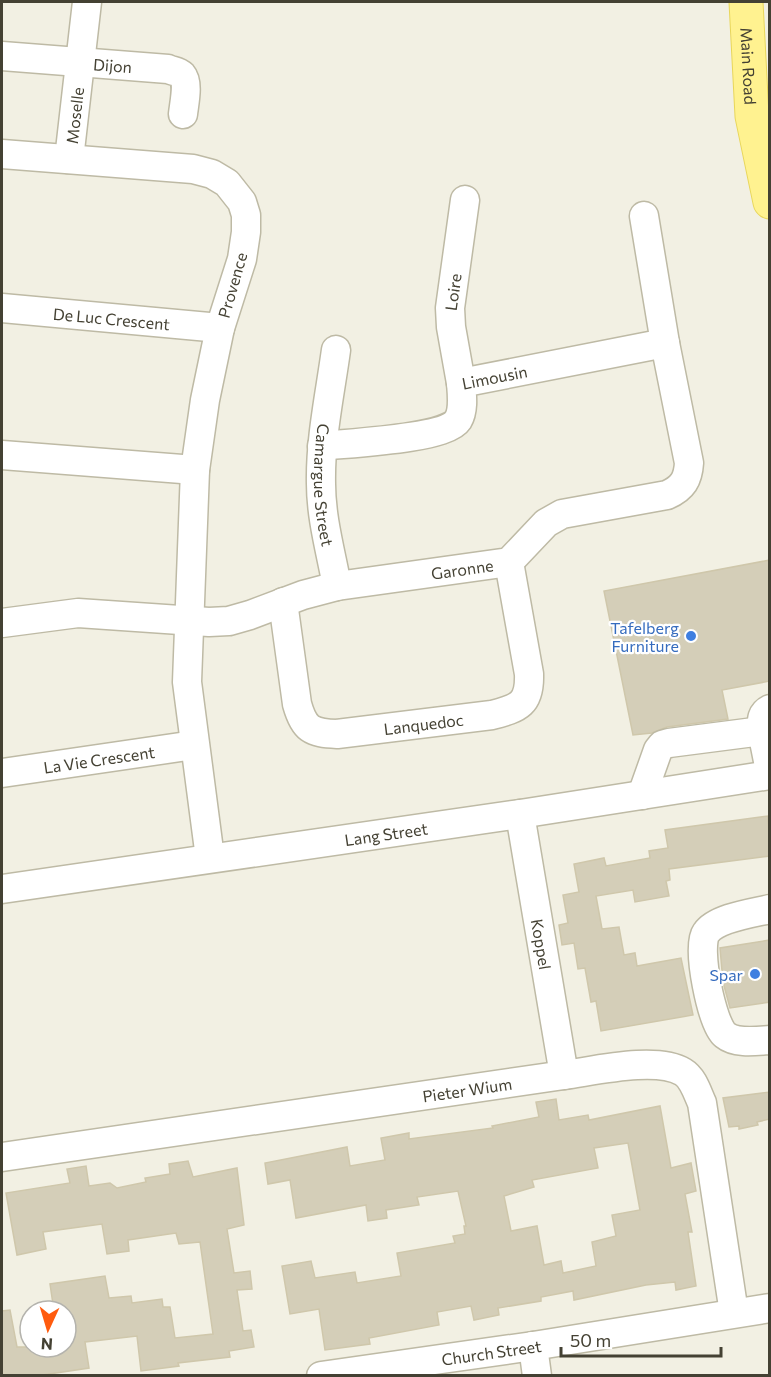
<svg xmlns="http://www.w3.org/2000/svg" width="771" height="1377" font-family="Commissioner,sans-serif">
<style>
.building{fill:#d4ceb8;stroke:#cfc7ab;stroke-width:1.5;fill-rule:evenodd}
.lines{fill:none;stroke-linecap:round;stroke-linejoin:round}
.minor-casing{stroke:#bebaa5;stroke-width:31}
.major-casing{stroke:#e8d65b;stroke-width:35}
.minor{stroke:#fff;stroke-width:28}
.major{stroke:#fff290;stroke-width:33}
.shop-dot{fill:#3f7fe0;stroke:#fff;stroke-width:2}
.labels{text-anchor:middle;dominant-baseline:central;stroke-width:4.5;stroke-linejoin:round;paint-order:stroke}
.street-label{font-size:16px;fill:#444133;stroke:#fff}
.shop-label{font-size:16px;fill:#366cbe;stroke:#fff;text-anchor:end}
</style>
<rect width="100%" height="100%" fill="#f2f0e3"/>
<g class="building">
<path d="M770,560v121l-48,9 6,29 -61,8 -15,6 -19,2 -29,-144z"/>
<path d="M768,816l2,40 -101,13 1,11 -4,1 3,15 -34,6 -2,-12 -37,6 6,33 17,-2 5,28 11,-2 2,13 44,-8 12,57 -92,16 -5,-30 -5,1 -6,-34 -7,1 -4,-26 -12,2 -3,-20 9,-2 -5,-28 16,-3 -5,-28 30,-6 2,8 44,-8 -1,-7 19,-3 -3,-18z"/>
<path d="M770,940v62l-40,6 -7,-26 -3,-34z"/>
<path d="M770,1092v27l-13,3 1,3 -19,4v-3l-10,1 -6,-29z"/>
<path d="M556,1099l3,21 29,-5 1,5 71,-14 11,62 20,-5 5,28 -11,3 7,38h-4l8,54 -20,4 -1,-8 -29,3 -72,15 -1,-9 -32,6v4l-43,7 1,7 -25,5 -3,-14 -34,6 2,13 -70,13 1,6 -45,6 -6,-41 -29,5 -8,-48 29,-5 4,17 40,-6 2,11 44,-7 -4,-23 58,-10 -2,-7 12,-2 -1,-8h2l-8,-35 -41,6 2,8 -33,5 1,8 -19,3 -2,-16 -70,13 -6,-38 -22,4 -3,-21 82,-16 3,19 35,-6 -4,-22 28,-5v6l84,-11 -1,-2 47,-9 -3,-15zM628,1143l12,67 -28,5 4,21 -24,6 4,24 -33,7 -2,-12 -17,4 -7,-39 -26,5 -7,-35 30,-9 -2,-7 66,-12 -4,-20z"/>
<path d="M188,1161l5,16 44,-9 7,57 -17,4 7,44 16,-2 2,18 -15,1 6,41 8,-1 3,17 -25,4 1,6 -52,6 1,3 -38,5 -4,-35 -52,6 4,26 -53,8h-34v-65l8,-1 7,37h49v-36h-12l-4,-27 55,-8 4,22 22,-2 1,7 30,-4 1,8h7l5,31 38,-4 -13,-92 -21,2 -3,-11 -48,7 1,11 -22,3 -5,-30 -59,8 3,17 -29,6 -11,-62 64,-10 -3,-14 19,-3 3,20 21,-3 7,5 29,-6 -1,-4 25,-4 -1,-10z"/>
</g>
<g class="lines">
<g class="minor-casing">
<g id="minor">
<path id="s1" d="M2,56l166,13c4,2 10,2 14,6 7,8 2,29 1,39"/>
<path d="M2,154l191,15 19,5 15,9 15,19 4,13v17l-4,27 -22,69 -15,72 -10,70 -8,212 23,176"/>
<path id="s2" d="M69,159l18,-157"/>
<path id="s3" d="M2,308l218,20"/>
<path id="s4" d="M336,350c-6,44 -16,89 -15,134 0,34 10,69 16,102"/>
<path id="s5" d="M461,383l-10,-56 -1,-19 15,-108"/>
<path id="s6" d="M322,446c25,-3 124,-7 136,-26 6,-10 4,-25 3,-37l204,-40"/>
<path d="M2,455l193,15"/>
<path id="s7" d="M283,602l14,102c7,25 14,29 40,30l155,-19c27,-7 38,-11 37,-41l-20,-112"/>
<path id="s8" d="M2,623l76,-10 131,9 20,-1 21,-6 53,-20 34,-9 172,-24 37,-39 16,-9 105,-19c16,-7 21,-16 22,-32l-24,-120 -21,-127"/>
<path d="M762,731c0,-9 -2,-17 8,-22"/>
<path id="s9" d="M2,773l192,-28"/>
<path d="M642,795l16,-45 4,-5 7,-2 93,-12 8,40"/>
<path id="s10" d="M520,814l44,261"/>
<path id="s11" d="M2,889l518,-75 250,-39"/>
<path d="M770,909c-17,4 -54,9 -64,24 -10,14 6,92 19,102 11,9 31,6 45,5"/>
<path id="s12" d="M2,1157l562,-82c30,-4 92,-19 119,-3 10,6 14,20 19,31l32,210"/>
<path d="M533,1346l4,30"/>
<path id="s13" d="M321,1376l212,-30 237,-38"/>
</g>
</g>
<g class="major-casing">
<g id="major">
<path id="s14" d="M746,2l6,114 18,86"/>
</g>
</g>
<use href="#minor" class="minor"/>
<use href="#major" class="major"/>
</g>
<g class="shop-dot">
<circle cx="691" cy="636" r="6"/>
<circle cx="755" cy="974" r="6"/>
</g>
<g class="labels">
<g class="street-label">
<text stroke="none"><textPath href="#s1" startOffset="111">Dijon</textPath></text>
<text stroke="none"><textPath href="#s14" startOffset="64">Main Road</textPath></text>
<text stroke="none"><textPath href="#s2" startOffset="44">Moselle</textPath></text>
<text transform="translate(232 285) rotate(-74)">Provence</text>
<text stroke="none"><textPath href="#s5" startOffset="92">Loire</textPath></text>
<text stroke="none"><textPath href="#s3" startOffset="110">De Luc Crescent</textPath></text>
<text stroke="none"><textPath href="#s6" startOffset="212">Limousin</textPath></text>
<text stroke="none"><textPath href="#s4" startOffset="136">Camargue Street</textPath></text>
<text stroke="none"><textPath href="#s8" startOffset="468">Garonne</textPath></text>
<text stroke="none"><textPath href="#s7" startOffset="246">Lanquedoc</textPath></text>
<text stroke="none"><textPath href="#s9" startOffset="98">La Vie Crescent</textPath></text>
<text stroke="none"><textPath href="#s11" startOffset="388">Lang Street</textPath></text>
<text stroke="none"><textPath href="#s10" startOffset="132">Koppel</textPath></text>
<text stroke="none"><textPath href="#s12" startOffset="470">Pieter Wium</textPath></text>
<text stroke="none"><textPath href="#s13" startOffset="172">Church Street</textPath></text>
</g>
<g class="shop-label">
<text x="679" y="627">Tafelberg<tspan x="679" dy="18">Furniture</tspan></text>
<text x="743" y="974">Spar</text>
</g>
</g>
<rect width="771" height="1377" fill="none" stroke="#444133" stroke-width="6"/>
<g transform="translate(48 1329) rotate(184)"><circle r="28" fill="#ffffff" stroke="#b4b3ad" stroke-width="1.5"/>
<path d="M0-4.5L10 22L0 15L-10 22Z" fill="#ff5b0e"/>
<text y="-9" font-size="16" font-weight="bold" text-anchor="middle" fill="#444133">N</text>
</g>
<path d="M561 1347v9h160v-9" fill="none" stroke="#444133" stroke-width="3"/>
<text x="570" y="1347" font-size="18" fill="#444133" stroke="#ffffff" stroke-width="4.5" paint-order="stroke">50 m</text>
</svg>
